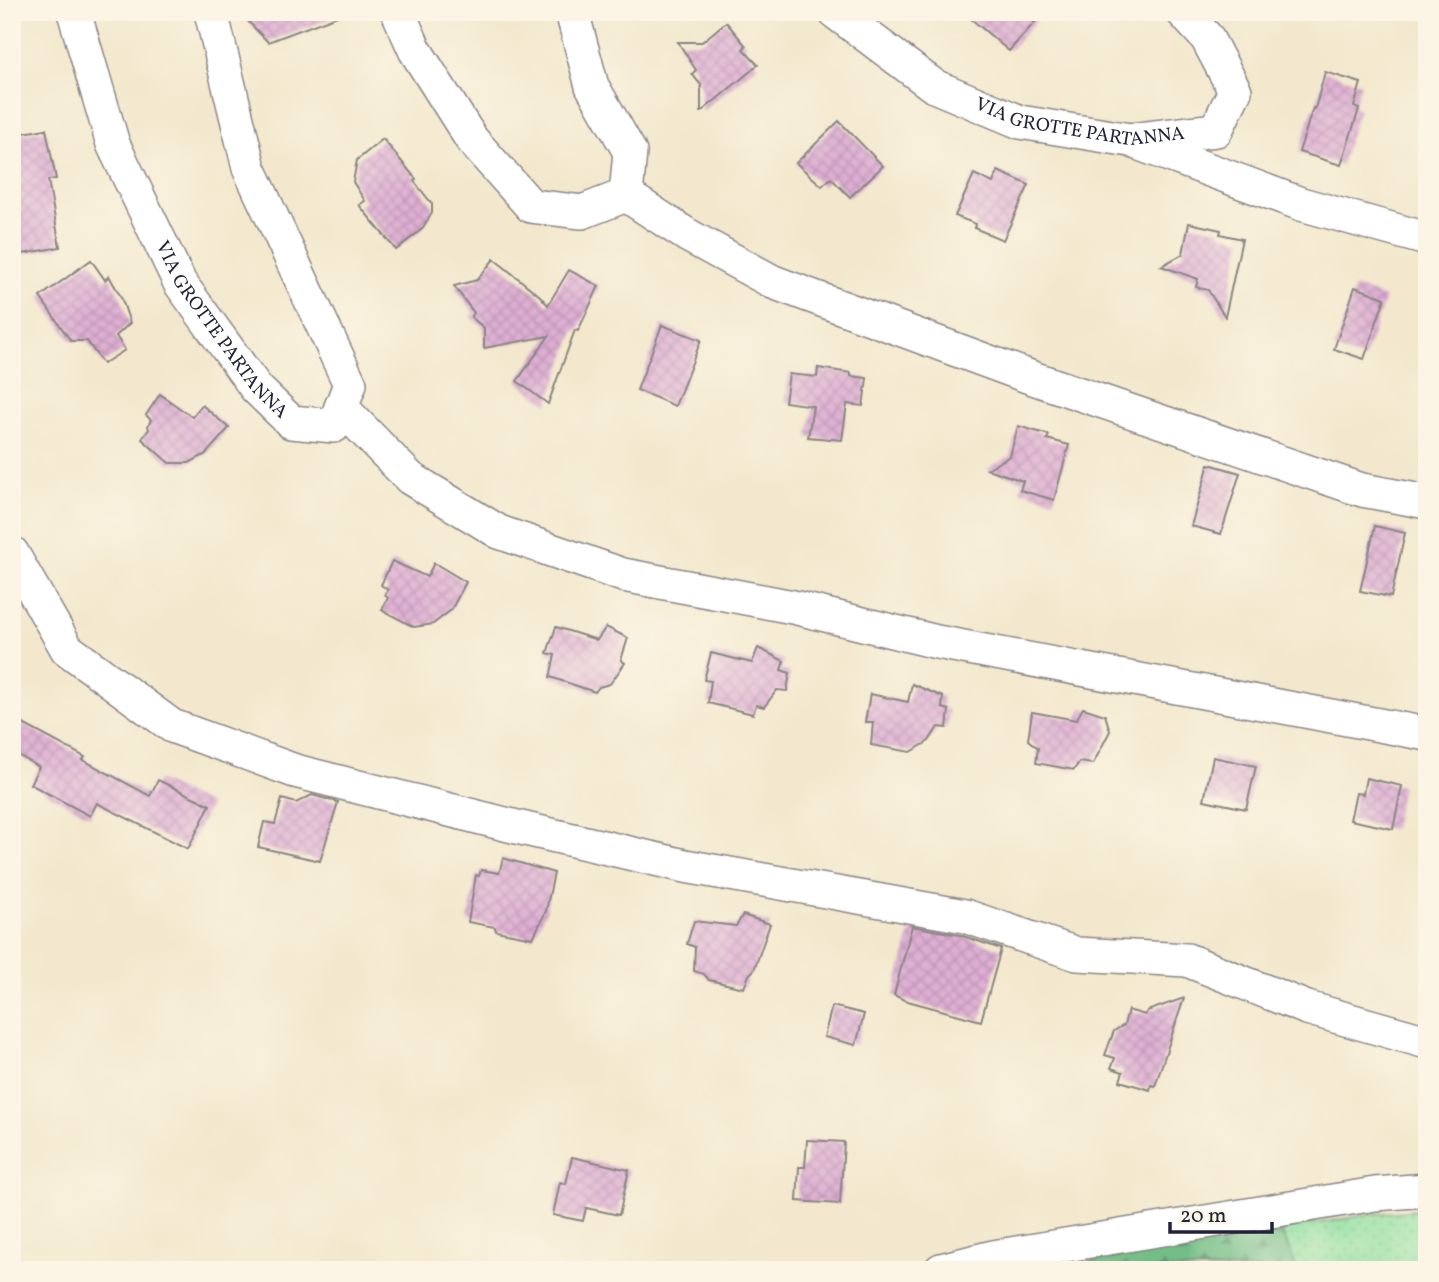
<svg xmlns="http://www.w3.org/2000/svg" width="1439" height="1282" font-family="Vollkorn,serif">
<style>
.grass{fill:url(#grass-dots);stroke:#58806d;stroke-width:2}
.forest{fill:url(#forest-firs);stroke:#4a7060;stroke-width:2}
.building{fill:url(#building-cross-hatch)}
.lines{fill:none;stroke-linecap:round;stroke-linejoin:round}
.minor-casing{stroke:#8a8584;stroke-width:36}
.minor{stroke:#fff;stroke-width:33}
.labels{text-anchor:middle;dominant-baseline:central;stroke-width:7;stroke-linejoin:round;paint-order:stroke}
.street-label{font-size:19px;fill:#22223b;stroke:#fcf5e5}
</style>
<defs>
<pattern id="grass-dots" width="8" height="8" patternUnits="userSpaceOnUse" patternTransform="scale(1.75)"><rect width="8" height="8" fill="#8ddf9f"/><path d="M2 2h.1M6 6h.1" fill="none" stroke="#79bf8a" stroke-width="1.8" stroke-linecap="round"/></pattern>
<pattern id="forest-firs" width="22" height="20" patternUnits="userSpaceOnUse" patternTransform="scale(1.75)"><rect width="22" height="20" fill="#72be86"/><path d="M5 1l3.5 6h-7zM16 11l3.5 6h-7z" fill="#5d9a6f"/></pattern>
<pattern id="building-cross-hatch" width="8" height="8" patternUnits="userSpaceOnUse" patternTransform="scale(1.75)"><rect width="8" height="8" fill="#deafd3"/><path d="M0 0l8 8M0 8l8-8" fill="none" stroke="#be96b6"/></pattern>
</defs>
<rect width="100%" height="100%" fill="#fcf5e5"/>
<filter id="ink" filterUnits="userSpaceOnUse"><feTurbulence type="fractalNoise" baseFrequency=".0143" numOctaves="2"/><feDisplacementMap in="SourceGraphic" scale="14" xChannelSelector="R" yChannelSelector="G"/><feConvolveMatrix kernelMatrix="1 2 1 2 8 2 1 2 1" color-interpolation-filters="sRGB"/></filter>
<filter id="wash" filterUnits="userSpaceOnUse"><feTurbulence type="fractalNoise" baseFrequency=".00686" numOctaves="4" result="noise"/><feDisplacementMap in="SourceGraphic" scale="28" xChannelSelector="R" yChannelSelector="G"/><feGaussianBlur stdDeviation="1.57" result="paint"/><feColorMatrix in="noise" values="0 0 0 0 0 0 0 0 0 0 0 0 0 0 0 0 0 1.4 0 .05"/><feComposite in="paint" operator="in"/></filter>
<g filter="url(#wash)">
<rect width="100%" height="100%" fill="#f3e8cd"/>
<path class="grass" d="M1427,1209v61h-390l335,-56z"/>
<path class="forest" d="M1281,1229l16,41h-260l20,-3z"/>
<g id="blocks">
<g class="building">
<path d="M239,12h100l1,3 -72,27z"/>
<path d="M963,12h81l-35,39z"/>
<path d="M726,22l20,24 -3,3 15,16 -57,47v-27l-9,-11 4,-4 -18,-28h24z"/>
<path d="M1325,72l36,11 -7,24 5,2 -18,56 -42,-13 14,-44 2,1z"/>
<path d="M839,121l44,45 -33,31 -19,-19 -9,8 -26,-23z"/>
<path d="M46,129l10,50 -8,1 12,67 -48,9v-121z"/>
<path d="M383,139l33,40 -2,2 18,23v9l-10,16 -26,21 -37,-45 6,-4 -12,-19 4,-22z"/>
<path d="M998,171l31,14 -26,55 -29,-12 2,-4 -21,-8 19,-42 19,9z"/>
<path d="M1189,223l32,7 -1,4 22,5 -17,78 -17,-27 -12,-3 2,-8 -37,-13 22,-12z"/>
<path d="M494,259l46,37 8,9 21,-35 30,16 -21,45 -3,-1 -27,74 -31,-23 32,-45 -65,12v-20l-13,-11 3,-4 -20,-27 23,-6z"/>
<path d="M91,260l14,20 4,-4 12,21 9,26 -14,13 9,14 -22,14 -16,-23h-16l-31,-44z"/>
<path d="M1355,287l30,11 -21,61 -30,-10z"/>
<path d="M662,325l39,15 -26,66 -38,-16z"/>
<path d="M818,368l33,5v3l16,2 -4,28 -16,-2 -5,36 -34,-3 5,-31 -28,-4 4,-28 28,3z"/>
<path d="M160,394l32,23 10,-12 27,23 -23,26 -17,9h-20l-27,-24 7,-10 -1,-3 3,-6 -5,-5z"/>
<path d="M1018,426l31,9 -2,4 22,6 -15,55 -34,-10 3,-9 -36,-12 23,-13z"/>
<path d="M1209,464l31,9 -19,61 -30,-8z"/>
<path d="M1375,526l30,7 -14,64 -31,-6z"/>
<path d="M392,561l35,16 7,-14 32,19 -15,28 -18,14 -19,3 -32,-17 6,-12 -3,-3 3,-5 -7,-5z"/>
<path d="M556,627l41,13 9,-13 22,11 -7,22 4,3 -15,21 -11,3 -4,5 -45,-15 5,-22 -8,-2z"/>
<path d="M758,648l26,13 -3,9 9,3 -3,18 -10,-1 -13,17 -8,-2 -3,9 -45,-11 3,-22 -7,-1 7,-27 41,10z"/>
<path d="M912,684l31,13 -1,11 7,2 -2,18 -9,-1 -9,14 -18,11 -40,-7 2,-23h-8l5,-28 38,8z"/>
<path d="M1083,708l22,7 5,16 -17,33 -14,-2 -5,8 -38,-7 2,-15 -10,-8 4,-28 44,8z"/>
<path d="M12,718l73,39 -2,3 67,36 8,-16 52,25 -22,44 -91,-46 -7,13 -60,-32 9,-17 -27,-15z"/>
<path d="M1213,757l43,9 -10,43 -42,-9z"/>
<path d="M1366,778l36,8 -9,43 -43,-9 6,-27 7,1z"/>
<path d="M312,795l26,7 -18,59 -62,-14 6,-25 11,2 7,-25 14,4z"/>
<path d="M503,858l51,15 -8,38 -13,27 -37,-7 -1,-4 -27,-5 8,-47 3,1 2,-6 18,3z"/>
<path d="M743,915l27,9 -16,46 -5,5 -5,13 -35,-8 -5,-6 -10,-3 1,-24 -8,-3 7,-23 42,5z"/>
<path d="M912,926l48,9 41,14 -20,72 -77,-21 -10,-5z"/>
<path d="M1184,998l-29,88 -4,-1 -1,5 -30,-9 3,-9 -12,-4 4,-10 -10,-3 9,-24 10,-6 4,-15 17,5 2,-4z"/>
<path d="M832,1006l32,8 -8,31 -32,-8z"/>
<path d="M807,1140l37,2 -4,62 -43,-3 2,-34h6z"/>
<path d="M572,1157l57,13 -10,45 -33,-7 -3,13 -30,-6 7,-33 6,2z"/>
</g>
</g>
</g>
<g filter="url(#ink)">
<use href="#blocks" fill-opacity="0" stroke="#8a8584" stroke-width="2"/>
<g class="lines">
<g class="minor-casing">
<g id="minor">
<path id="s1" d="M74,12l39,132 67,139 76,105 35,34 43,4 16,-42 -101,-216 -38,-156"/>
<path d="M398,12l17,38 57,90 59,66 51,6 44,-17 4,-43 -38,-66 -20,-74"/>
<path id="s2" d="M835,12l99,74 86,36 110,18 86,-10 19,-39 -28,-53 -24,-26"/>
<path d="M1137,143l164,61 126,35"/>
<path d="M626,195l61,40 86,47 257,95 332,113 65,12"/>
<path d="M341,407l69,71 89,54 124,43 170,32 144,35 490,92"/>
<path d="M12,553l55,96 105,77 123,45 226,57 164,38 280,50 112,38 110,6 120,48 120,34"/>
<path d="M941,1270l52,-13 382,-63 52,-4"/>
</g>
</g>
<use href="#minor" class="minor"/>
</g>
</g>
<g class="labels">
<g class="street-label">
<text stroke="none"><textPath href="#s2" startOffset="276">VIA GROTTE PARTANNA</textPath></text>
<text stroke="none"><textPath href="#s1" startOffset="354">VIA GROTTE PARTANNA</textPath></text>
</g>
</g>
<rect width="1439" height="1282" fill="none" stroke="#fcf5e5" stroke-width="42"/>
<path d="M1170 1222v10h102v-10" fill="none" stroke="#22223b" stroke-width="3.5"/>
<text x="1180" y="1222" font-size="21" fill="#22223b" stroke="#fcf5e5" stroke-width="5" paint-order="stroke">20 m</text>
</svg>
